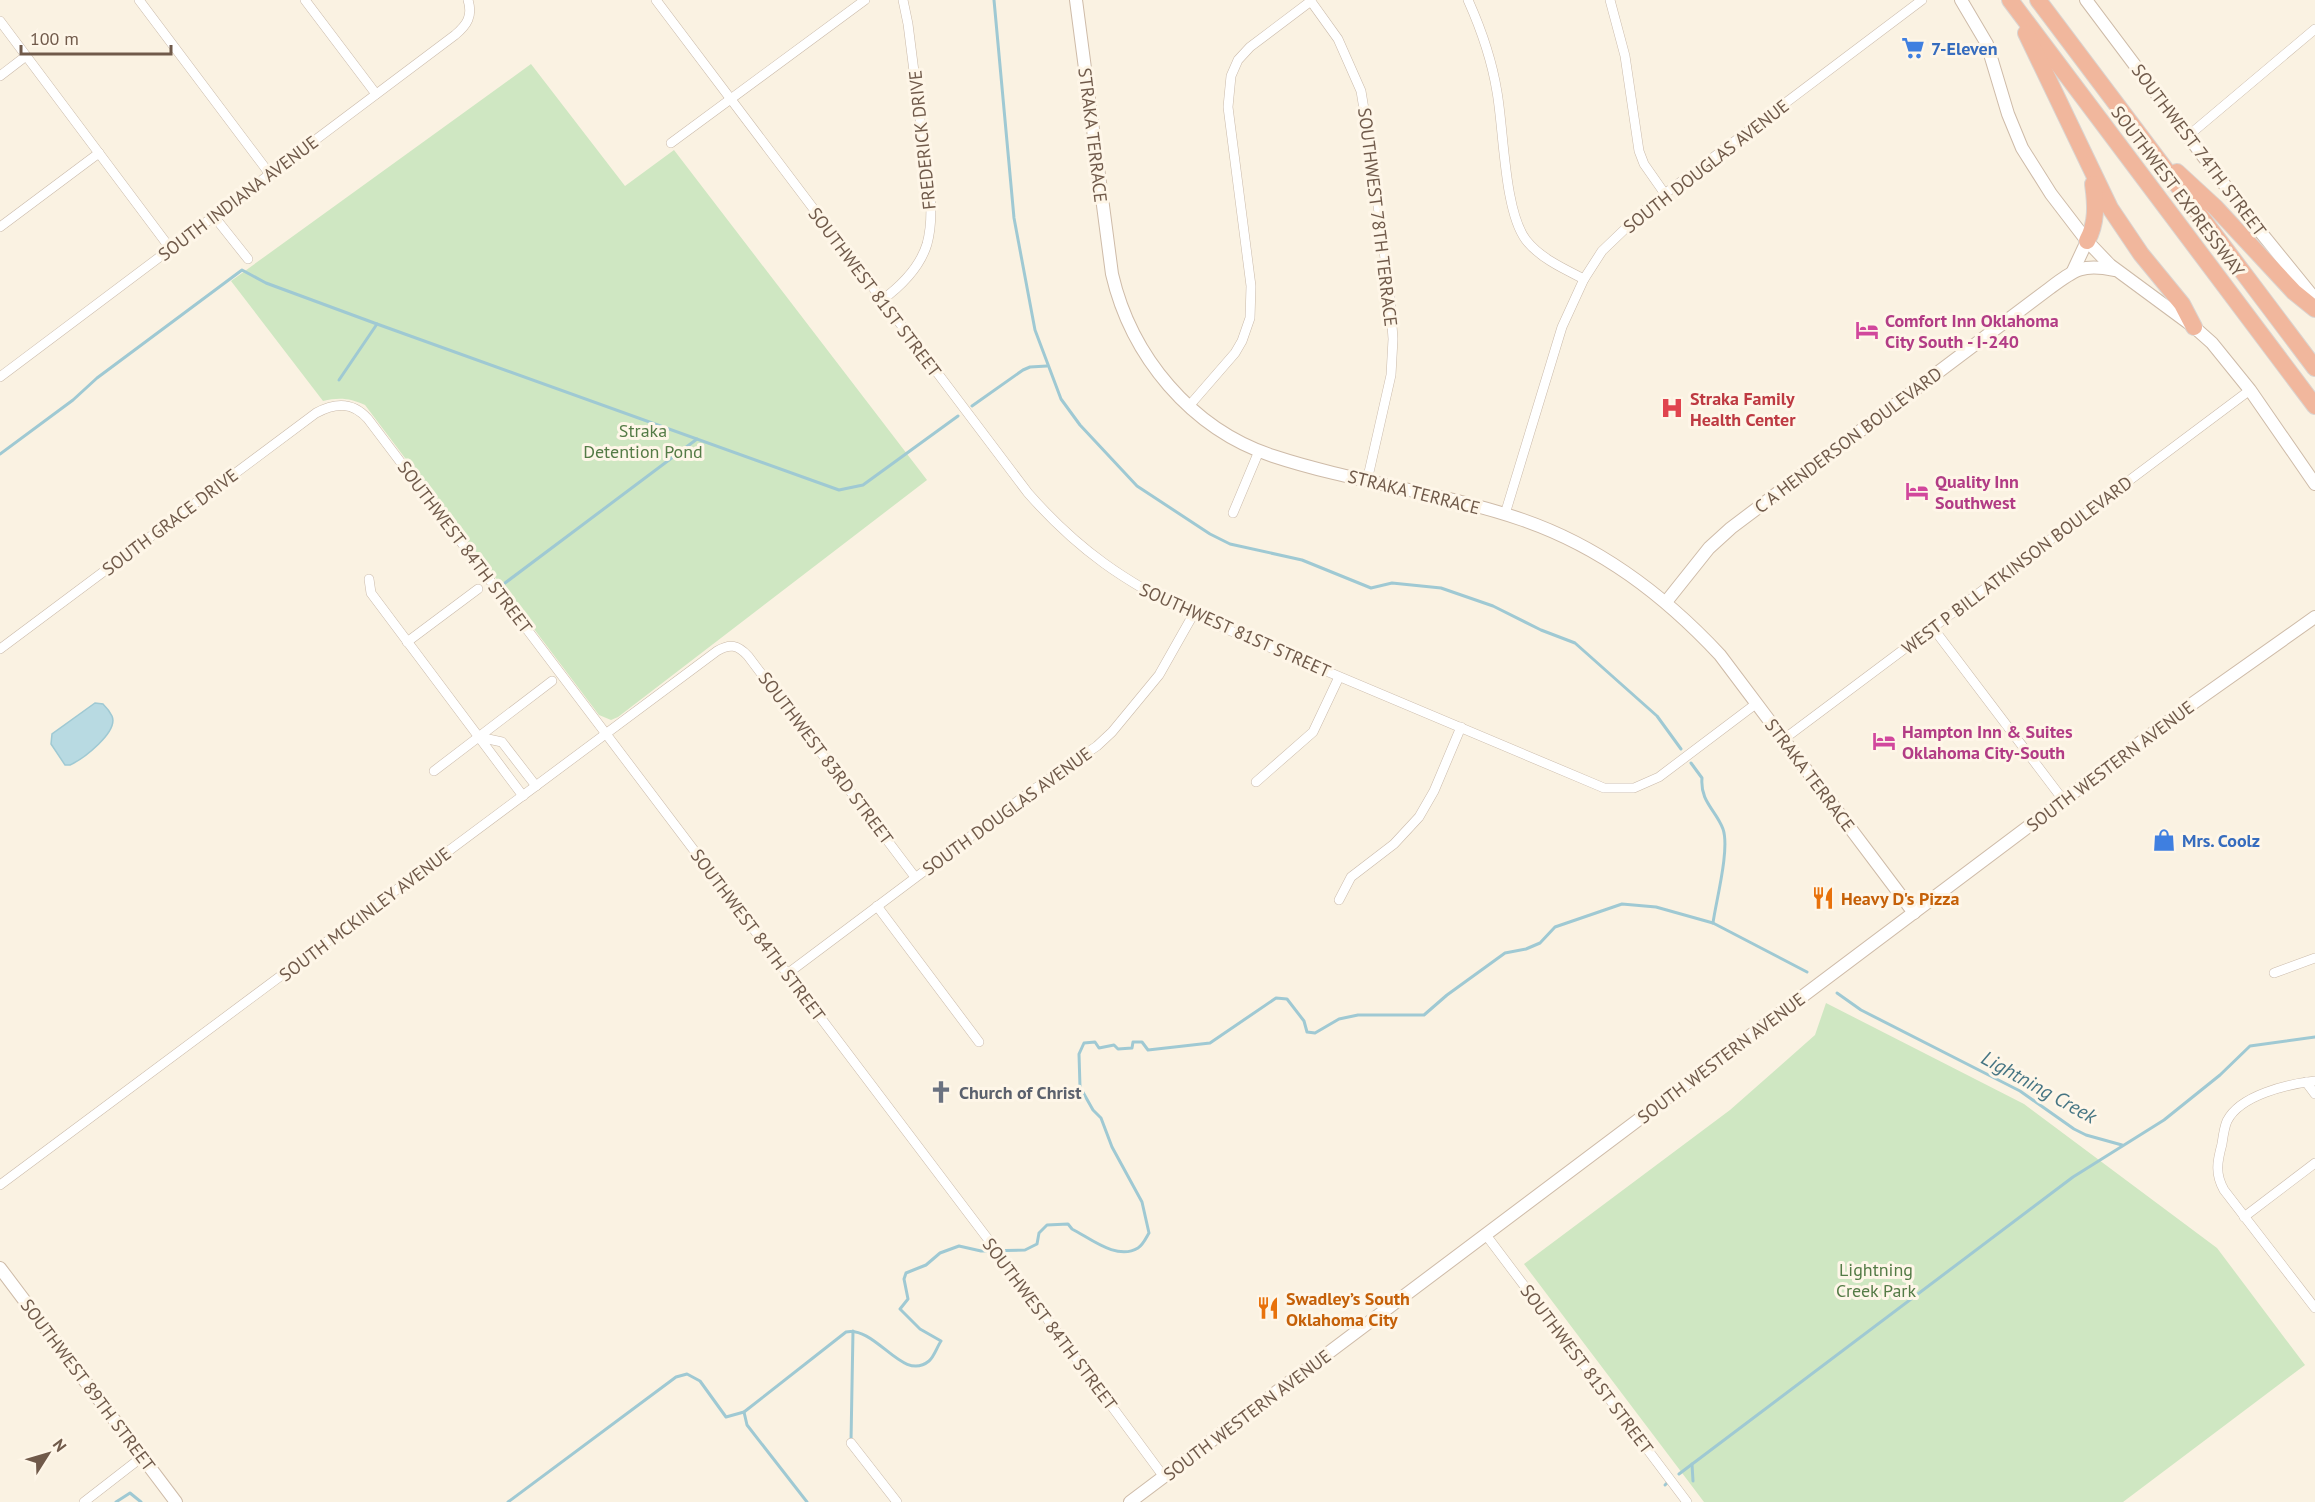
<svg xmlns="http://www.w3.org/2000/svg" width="2315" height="1502" font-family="'PT Sans',sans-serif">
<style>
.green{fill:#cfe7c2}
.water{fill:#b8dae2;stroke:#9fc9d3;stroke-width:1.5}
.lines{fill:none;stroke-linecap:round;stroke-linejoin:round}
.stream{stroke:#9fc9d3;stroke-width:3}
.street-casing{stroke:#cabaaa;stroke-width:10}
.secondary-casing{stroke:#cebba8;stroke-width:14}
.highway-casing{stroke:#dad4d0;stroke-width:18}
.street{stroke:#fff;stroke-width:9}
.secondary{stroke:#fff;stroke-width:12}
.highway{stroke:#f1b79d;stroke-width:16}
.labels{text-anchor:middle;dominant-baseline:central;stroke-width:6;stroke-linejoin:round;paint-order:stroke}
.shop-label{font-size:18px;font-weight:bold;fill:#366cbe;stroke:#fef6e8;text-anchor:start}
.street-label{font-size:18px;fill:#705a4a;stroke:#fef6e8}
.hotel-label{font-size:18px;font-weight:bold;fill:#b23c85;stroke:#fef6e8;text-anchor:start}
.health-label{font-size:18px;font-weight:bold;fill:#be3a42;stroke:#fef6e8;text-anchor:start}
.park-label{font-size:18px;fill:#547b46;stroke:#fef6e8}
.food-label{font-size:18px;font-weight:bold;fill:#c56008;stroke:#fef6e8;text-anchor:start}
.worship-label{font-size:18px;font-weight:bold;fill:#5b616d;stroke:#fef6e8;text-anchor:start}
.water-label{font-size:20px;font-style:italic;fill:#467583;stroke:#fef6e8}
</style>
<rect width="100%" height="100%" fill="#faf2e2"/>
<g class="green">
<path d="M531,64l94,122 49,-36 253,330 -309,237 -7,3 -12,-5 -234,-310c-15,-7 -26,-8 -42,-4l-92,-120z"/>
<path d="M1826,1003l198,101 193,144 88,117 -182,137h-419l-180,-238 206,-154 85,-75z"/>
</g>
<path class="water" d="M95,703l8,1c3,3 7,8 9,12 7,16 -29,43 -42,49h-5l-14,-21 1,-10z"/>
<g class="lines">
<g class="stream">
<path d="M994,0l20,218 21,112 26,69 19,26 57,61 73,48 20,10 72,16 69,28 21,-5 49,5 52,18 48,24 34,13 82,73 24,33"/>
<path d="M339,380l38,-56"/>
<path d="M972,406l51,-36 7,-3 17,-1"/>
<path d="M0,454l73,-54 24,-22 145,-108 24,13 111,41 462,166 24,-5 95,-69"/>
<path d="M505,583l192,-144"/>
<path d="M1691,763l11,15c-2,24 14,32 21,51 7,20 -7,72 -10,94"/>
<path d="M1837,993l24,17 159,81 54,38 12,6 36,10"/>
<path d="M744,1412l3,13 60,77"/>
<path d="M851,1441l2,-110"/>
<path d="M1692,1464l1,17"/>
<path d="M1679,1474l394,-297 91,-57 56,-45 30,-29 65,-9"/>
<path d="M1665,1485l2,-2"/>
<path d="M116,1502l14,-9 11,9"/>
<path d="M508,1502l168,-125 11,-3 13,7 26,36 18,-5 102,-80c31,-6 56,51 83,29 5,-4 8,-14 12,-20l-21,-12 -20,-20 8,-10 -4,-20 2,-6 20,-8 14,-12 19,-7 22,5 44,-1 12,-6 2,-11 8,-8 21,-1 4,5c18,9 45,32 66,19 5,-3 8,-10 11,-15l-7,-31 -30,-55 -11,-29 -8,-8 -13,-23 -1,-33 5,-11 11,-1 4,6 15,-3 4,4 14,-1 1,-6h9l6,8 62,-7 66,-45 11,1 17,22 3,11 8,1 24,-14 19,-4h66l23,-20 58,-42 21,-4 14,-6 15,-16 67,-23 34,3 57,16 94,49"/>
</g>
<g class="street-casing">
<g id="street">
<path d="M139,0l130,173"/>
<path d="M305,0l71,94"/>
<path d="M656,0l372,493c50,57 97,89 165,122l411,173h30l25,-11 98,-74"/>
<path d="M1310,0l28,39 23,52 10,61 19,145 3,42 -2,36 -24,106"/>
<path d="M1468,0c13,29 24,61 29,92 7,39 7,119 29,148 14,18 38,29 58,39"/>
<path d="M1610,0l15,56 14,95 5,13 21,30"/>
<path d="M0,21l170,227"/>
<path d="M0,76l26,-20"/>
<path d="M2188,136l127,-107"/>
<path d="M671,143l194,-143"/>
<path d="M213,215l35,44"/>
<path d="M0,227l99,-74"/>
<path d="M882,300c19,-14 38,-33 45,-56 9,-33 0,-68 -4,-101 -5,-39 -10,-79 -15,-119l-5,-24"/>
<path d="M0,377l455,-342c12,-10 18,-19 13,-35"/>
<path d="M1189,406l46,-53 7,-12 8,-23 1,-32 -23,-179 3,-31 7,-16 12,-13 61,-46"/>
<path d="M1233,513l26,-62"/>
<path d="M1505,514l57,-187 22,-48 18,-28 48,-46 272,-205"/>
<path d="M369,579l2,14 152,203"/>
<path d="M1933,628l131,173"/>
<path d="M407,642l71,-53"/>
<path d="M0,649l316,-236c20,-11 37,-11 52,6l635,840 161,218"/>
<path d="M479,737l23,5 34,44"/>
<path d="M1784,739l466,-349"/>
<path d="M434,771l118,-90"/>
<path d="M1256,782l57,-50 26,-55"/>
<path d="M1339,900l12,-23 43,-33 25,-27 15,-26 27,-64"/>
<path d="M877,906l102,136"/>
<path d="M2274,973l41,-15"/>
<path d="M787,974l240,-180 70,-48 15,-14 47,-57 34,-60"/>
<path d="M2315,1081c-27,3 -75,14 -88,40 -3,7 -4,16 -5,23 -5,18 -7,30 2,46l91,118"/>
<path d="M2306,1082l9,12"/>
<path d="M0,1185l717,-534c13,-8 21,-6 31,5l167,221"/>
<path d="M2244,1217l71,-54"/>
<path d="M1486,1235l201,267"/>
<path d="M851,1443l46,59"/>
<path d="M84,1502l58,-45"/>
</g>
</g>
<g class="secondary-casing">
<g id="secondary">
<path d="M1076,0l36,274c19,82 79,155 161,182 82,27 169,36 250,64 78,27 141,75 197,135l194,258"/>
<path d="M1961,0l26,44 21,70 14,34 29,46 36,47 23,24 84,62 18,16 38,47 65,94"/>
<path d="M2086,0l168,224 61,75"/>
<path d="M2073,271l14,-30"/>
<path d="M1666,602l43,-54 22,-20 319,-240c24,-18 33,-25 64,-18"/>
<path d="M0,1268l176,234"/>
<path d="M1130,1502l1052,-791 133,-94"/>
</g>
</g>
<g class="highway-casing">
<g id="highway">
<path d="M2010,0l305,406"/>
<path d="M2038,0l277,368"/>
<path d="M2026,33l84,175 31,46 41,50 12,23"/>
<path d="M2177,172l38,35 79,85 21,17"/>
<path d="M2087,241c10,-18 9,-36 6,-57"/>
</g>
</g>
<use href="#street" class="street"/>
<use href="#secondary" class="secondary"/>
<use href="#highway" class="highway"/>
</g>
<defs>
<g id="supermarket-bare" transform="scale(1.8)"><path d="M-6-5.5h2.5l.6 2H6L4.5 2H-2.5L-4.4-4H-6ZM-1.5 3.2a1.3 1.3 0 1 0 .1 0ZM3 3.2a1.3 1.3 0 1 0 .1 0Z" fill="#3f7fe0" stroke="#fef6e8" stroke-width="2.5" paint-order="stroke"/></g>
<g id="hotel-bare" transform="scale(1.8)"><path d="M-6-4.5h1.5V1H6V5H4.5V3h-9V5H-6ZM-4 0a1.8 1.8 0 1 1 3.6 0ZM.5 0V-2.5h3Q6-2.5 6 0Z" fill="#d1479c" stroke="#fef6e8" stroke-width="2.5" paint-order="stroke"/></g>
<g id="hospital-bare" transform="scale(1.8)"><path d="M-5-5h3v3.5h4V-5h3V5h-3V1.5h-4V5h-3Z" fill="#e0444e" stroke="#fef6e8" stroke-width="2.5" paint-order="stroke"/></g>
<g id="shop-bare" transform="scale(1.8)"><path d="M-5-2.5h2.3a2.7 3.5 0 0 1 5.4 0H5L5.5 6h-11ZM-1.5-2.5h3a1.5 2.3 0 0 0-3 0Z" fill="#3f7fe0" stroke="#fef6e8" stroke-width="2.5" paint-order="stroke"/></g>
<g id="restaurant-bare" transform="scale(1.8)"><path d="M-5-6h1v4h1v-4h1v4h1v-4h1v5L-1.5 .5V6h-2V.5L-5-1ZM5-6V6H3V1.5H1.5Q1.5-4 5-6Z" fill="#e8710a" stroke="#fef6e8" stroke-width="2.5" paint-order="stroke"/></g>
<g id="church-bare" transform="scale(1.8)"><path d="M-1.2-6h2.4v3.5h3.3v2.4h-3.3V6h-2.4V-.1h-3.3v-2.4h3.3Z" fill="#6b7280" stroke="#fef6e8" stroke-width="2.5" paint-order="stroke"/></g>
</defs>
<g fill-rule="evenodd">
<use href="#supermarket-bare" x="1913" y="48"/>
<use href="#hotel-bare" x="1867" y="330"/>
<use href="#hospital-bare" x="1672" y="408"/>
<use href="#hotel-bare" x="1917" y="491"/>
<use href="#hotel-bare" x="1884" y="741"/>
<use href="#shop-bare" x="2164" y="840"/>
<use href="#restaurant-bare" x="1823" y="898"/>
<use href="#church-bare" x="941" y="1092"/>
<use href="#restaurant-bare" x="1268" y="1308"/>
</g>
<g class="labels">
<g class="shop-label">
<text x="1931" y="48">7-Eleven</text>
<text x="2182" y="840">Mrs. Coolz</text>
</g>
<g class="street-label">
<text transform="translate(1093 135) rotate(83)">STRAKA TERRACE</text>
<text transform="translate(922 140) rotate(-96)">FREDERICK DRIVE</text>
<text transform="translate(2199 150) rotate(53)">SOUTHWEST 74TH STREET</text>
<text transform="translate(1706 166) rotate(-38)">SOUTH DOUGLAS AVENUE</text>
<text transform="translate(2178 191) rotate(53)">SOUTHWEST EXPRESSWAY</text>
<text transform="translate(238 198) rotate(-37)">SOUTH INDIANA AVENUE</text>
<text transform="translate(1378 217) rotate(83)">SOUTHWEST 78TH TERRACE</text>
<text transform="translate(875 292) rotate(53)">SOUTHWEST 81ST STREET</text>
<text transform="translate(1848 440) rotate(-37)">C A HENDERSON BOULEVARD</text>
<text transform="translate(1414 492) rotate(14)">STRAKA TERRACE</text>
<text transform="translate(170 522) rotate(-37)">SOUTH GRACE DRIVE</text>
<text transform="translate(465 547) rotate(53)">SOUTHWEST 84TH STREET</text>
<text transform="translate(2017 565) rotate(-37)">WEST P BILL ATKINSON BOULEVARD</text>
<text transform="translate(1235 630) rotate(24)">SOUTHWEST 81ST STREET</text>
<text transform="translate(826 758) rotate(53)">SOUTHWEST 83RD STREET</text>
<text transform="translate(2110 766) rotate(-37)">SOUTH WESTERN AVENUE</text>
<text transform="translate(1810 775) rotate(53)">STRAKA TERRACE</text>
<text transform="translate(1007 811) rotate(-36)">SOUTH DOUGLAS AVENUE</text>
<text transform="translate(365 914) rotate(-37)">SOUTH MCKINLEY AVENUE</text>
<text transform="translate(758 935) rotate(53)">SOUTHWEST 84TH STREET</text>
<text transform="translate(1721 1058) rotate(-37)">SOUTH WESTERN AVENUE</text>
<text transform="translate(1050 1324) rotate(53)">SOUTHWEST 84TH STREET</text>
<text transform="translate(1587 1369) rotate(53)">SOUTHWEST 81ST STREET</text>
<text transform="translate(88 1385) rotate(53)">SOUTHWEST 89TH STREET</text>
<text transform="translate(1247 1415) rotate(-37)">SOUTH WESTERN AVENUE</text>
</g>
<g class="hotel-label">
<text x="1885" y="320">Comfort Inn Oklahoma<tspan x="1885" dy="21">City South - I-240</tspan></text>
<text x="1935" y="481">Quality Inn<tspan x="1935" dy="21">Southwest</tspan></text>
<text x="1902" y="731">Hampton Inn &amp; Suites<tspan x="1902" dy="21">Oklahoma City-South</tspan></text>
</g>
<g class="health-label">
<text x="1690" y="398">Straka Family<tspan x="1690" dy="21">Health Center</tspan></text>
</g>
<g class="park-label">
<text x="643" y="430">Straka<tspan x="643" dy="21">Detention Pond</tspan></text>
<text x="1876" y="1269">Lightning<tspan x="1876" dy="21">Creek Park</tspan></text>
</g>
<g class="food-label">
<text x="1841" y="898">Heavy D's Pizza</text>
<text x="1286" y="1298">Swadley’s South<tspan x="1286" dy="21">Oklahoma City</tspan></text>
</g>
<g class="worship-label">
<text x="959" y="1092">Church of Christ</text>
</g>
<g class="water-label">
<text transform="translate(2039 1087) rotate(29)">Lightning Creek</text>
</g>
</g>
<g transform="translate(48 1454) rotate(53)" stroke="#fef6e8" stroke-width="4.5" paint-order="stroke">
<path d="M0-4.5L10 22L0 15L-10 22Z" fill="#705a4a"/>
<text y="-9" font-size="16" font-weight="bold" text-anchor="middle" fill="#705a4a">N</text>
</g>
<path d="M21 45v9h150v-9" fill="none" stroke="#705a4a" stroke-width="3"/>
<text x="30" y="45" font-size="18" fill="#705a4a" stroke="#fef6e8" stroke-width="4.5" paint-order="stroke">100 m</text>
</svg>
